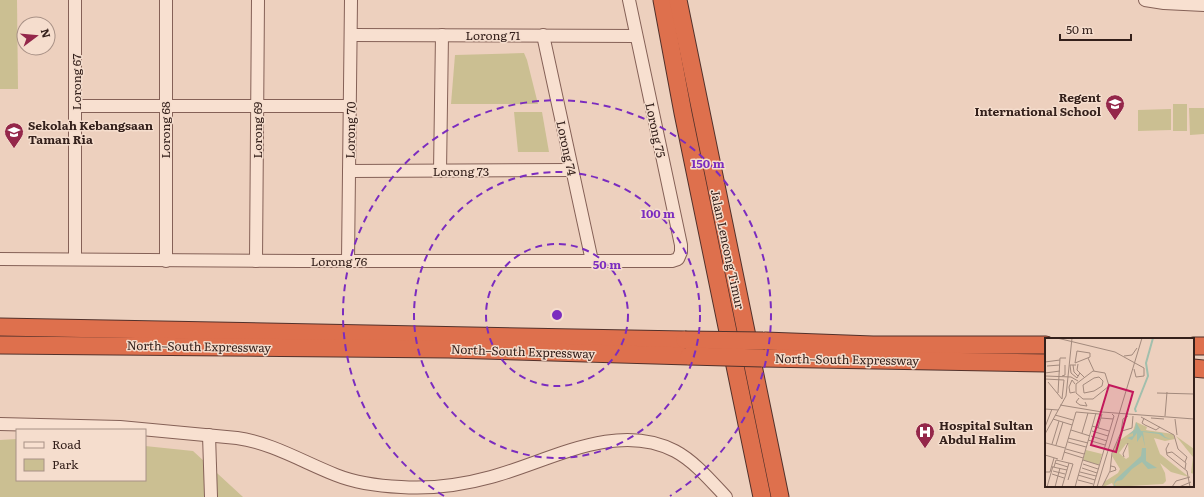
<svg xmlns="http://www.w3.org/2000/svg" width="1204" height="497" font-family="Literata,serif">
<style>
.green{fill:#cbbf92}
.lines{fill:none;stroke-linecap:round;stroke-linejoin:round}
.minor-casing{stroke:#856157;stroke-width:14}
.highway-casing{stroke:#52312b;stroke-width:19}
.minor{stroke:#f8e0d0;stroke-width:12}
.highway{stroke:#de704d;stroke-width:17}
.highway-bridge-casing{stroke:#52312b;stroke-width:19;stroke-linecap:butt}
.highway-bridge{stroke:#de704d;stroke-width:17}
.ring{fill:none;stroke:#7b2cbf;stroke-width:2;stroke-dasharray:7 5}
.labels{text-anchor:middle;dominant-baseline:central;stroke-width:3;stroke-linejoin:round;paint-order:stroke}
.street-label{font-size:12px;fill:#34201b;stroke:#f5ddcd}
.poi-label{font-size:12px;font-weight:bold;fill:#34201b;stroke:#f5ddcd;text-anchor:start}
.inset-river{fill:none;stroke:#a1bfad;stroke-width:2}
.inset-road{fill:none;stroke:#a38a7d;stroke-width:1}
.view{fill:#c2185b;fill-opacity:0.15;stroke:#c2185b;stroke-width:2}
.inset-edge{fill:none;stroke:#34201b;stroke-width:2}
.centre{fill:#7b2cbf;stroke:#f5ddcd;stroke-width:2}
.ring-label{font-size:12px;text-anchor:middle;font-weight:bold;fill:#7b2cbf;stroke:#f5ddcd;stroke-width:3;stroke-linejoin:round;paint-order:stroke}
</style>
<rect width="100%" height="100%" fill="#edd0be"/>
<g class="green">
<path d="M0,0h17l1,89h-18z"/>
<path d="M524,53l3,7 11,44h-87l4,-49z"/>
<rect x="1173" y="104" width="14" height="27"/>
<path d="M1189,108h15v26l-14,1z"/>
<path d="M1171,109v21l-33,1v-21z"/>
<path d="M514,112h28l7,40h-31z"/>
<path d="M17,439v41h128v-34l48,5 50,46h-243v-57z"/>
</g>
<g class="lines">
<g class="minor-casing">
<g id="minor">
<path d="M166,0v261"/>
<path d="M1145,0l19,3 40,2"/>
<path d="M351,35l285,1"/>
<path d="M543,35l49,226"/>
<path d="M76,106h274"/>
<path d="M349,171l223,-1"/>
<path d="M440,171l2,-136"/>
<path d="M0,259l302,2h370l6,-2 3,-7v-7l-52,-245"/>
<path d="M75,259v-259"/>
<path d="M256,261l2,-261"/>
<path d="M348,261l3,-261"/>
<path d="M0,424l120,3 117,11c35,5 66,24 99,37 20,8 43,11 65,12 30,2 61,-2 90,-10 57,-15 125,-57 184,-26 19,10 36,30 51,46"/>
<path d="M209,435l2,62"/>
</g>
</g>
<g class="highway-casing">
<g id="highway">
<path d="M662,0l21,113 79,384"/>
<path d="M678,0l102,497"/>
<path d="M0,327l685,13"/>
<path d="M765,341l108,4h173"/>
<path d="M0,345l449,4 240,7"/>
<path d="M1193,346h11"/>
<path d="M762,358l284,5"/>
<path d="M1193,368l11,1"/>
</g>
</g>
<use href="#minor" class="minor"/>
<use href="#highway" class="highway"/>
<g class="highway-bridge-casing">
<g id="highway-bridge">
<path d="M685,340l80,1"/>
<path d="M689,356l73,2"/>
</g>
</g>
<use href="#highway-bridge" class="highway-bridge"/>
</g>
<g class="ring">
<circle cx="557" cy="315" r="71"/>
<circle cx="557" cy="315" r="143"/>
<path d="M444 496A214 214 0 1 1 670 496"/>
</g>
<defs>
<g id="school-pin" transform="scale(1)"><path d="M0 17L-7.5 6A9.5 9.5 0 1 1 7.5 6Z" fill="#94274a" stroke="#f5ddcd"/><path d="M0-5L7-2L0 1L-7-2ZM-4 1L0 2.5L4 1V4Q0 6-4 4Z" fill="#fff"/></g>
<g id="hospital-pin" transform="scale(1)"><path d="M0 17L-7.5 6A9.5 9.5 0 1 1 7.5 6Z" fill="#94274a" stroke="#f5ddcd"/><path d="M-5-5h3v3.5h4V-5h3V5h-3V1.5h-4V5h-3Z" fill="#fff"/></g>
</defs>
<g fill-rule="evenodd">
<use href="#school-pin" x="1115" y="104"/>
<use href="#school-pin" x="14" y="132"/>
<use href="#hospital-pin" x="925" y="432"/>
</g>
<g class="labels">
<g class="street-label">
<text x="493" y="35">Lorong 71</text>
<text transform="translate(76 82) rotate(-90)">Lorong 67</text>
<text transform="translate(165 130) rotate(-90)">Lorong 68</text>
<text transform="translate(257 130) rotate(-90)">Lorong 69</text>
<text transform="translate(350 130) rotate(-89)">Lorong 70</text>
<text transform="translate(656 130) rotate(78)">Lorong 75</text>
<text transform="translate(567 148) rotate(78)">Lorong 74</text>
<text x="461" y="171">Lorong 73</text>
<text transform="translate(728 249) rotate(78)">Jalan Lencong Timur</text>
<text x="339" y="261">Lorong 76</text>
<text transform="translate(199 346) rotate(1)">North–South Expressway</text>
<text transform="translate(523 351) rotate(2)">North–South Expressway</text>
<text transform="translate(847 359) rotate(1)">North–South Expressway</text>
</g>
<g class="poi-label">
<text x="1101" y="97" text-anchor="end">Regent<tspan x="1101" dy="14">International School</tspan></text>
<text x="28" y="125">Sekolah Kebangsaan<tspan x="28" dy="14">Taman Ria</tspan></text>
<text x="939" y="425">Hospital Sultan<tspan x="939" dy="14">Abdul Halim</tspan></text>
</g>
</g>
<g transform="translate(1045 338)">
<rect width="149" height="149" fill="#edd0be"/>
<path d="M91,84l11,5 -1,3 27,4 2,5 -10,2 -11,-3 6,16 29,23 -18,-5 -11,-9 5,10 1,8 -3,3 -49,3 -2,-4 -9,4 1,-5 14,-9 2,-4 -8,-13 5,-14 16,-11zM81,106h2l1,13 -3,2 -7,-6zM131,98l18,13v25l-3,-1 2,-16zM41,112l16,4 -3,11 -16,-5z" fill="#cbbf92" fill-rule="evenodd"/>
<path d="M91,84l5,9 21,2 3,4 6,2 -6,-1 -6,-4 -16,-2 2,15 -3,-12 -5,7v-9l-5,7 -5,-2 6,-2v-3l-5,2 7,-6zM97,110h4v13l11,7 -9,1 -6,-7 -10,7 -10,11 -5,1 -3,3 3,3 -3,-1v-3l2,-4 25,-23z" fill="#a1bfad"/>
<path class="inset-river" d="M91,74l-1,-3 13,-33 -2,-13 7,-25"/>
<path class="inset-road" d="M12,0l58,14 29,16v8l-8,1 -2,-8M32,13l13,2v4l-15,6zM79,18l8,-1 5,-7M43,20l6,13M0,24l15,-2M33,26l-1,6 7,7M28,27l1,7 4,4M31,27h-6l1,8 6,5 3,-5M2,28l13,-1M48,33l12,2 4,13 -16,13h-10l-7,-6v-9zM0,35l15,-2M1,38l25,1 7,4M17,38l3,-1v-10M0,41l19,1 -2,19 -14,-17M30,54l-5,1 -1,-6 3,-7 3,4M13,55l2,-35h6M39,55l-1,-8 11,-7 5,-1 4,4M39,55l10,-2 8,-5 1,-5M112,55l37,1M34,60l-3,4 4,3 7,1 -2,-4M15,67l42,7 92,7M0,71l13,1M10,77l18,5M120,78l2,-24M96,79l33,18 4,14 9,8 -2,5M56,80l12,1M99,80l-2,5 3,2 11,5 4,-3M106,80l13,1M8,81l19,6M130,81l2,16M47,88l17,5M0,89l7,-18M53,90l4,-14M26,92l19,6M47,93l16,5M77,93l10,-3 1,-12M37,95l6,-20M0,96l21,-38 6,-58M46,98l16,5M23,100l20,5M43,102l17,5M23,104l18,5M1,105l19,5M124,105l-3,6 1,6 20,16 3,16M7,106l7,-23M11,107l7,-23M21,111l18,5M19,114l19,6M122,115l5,-1 14,11 -1,6M0,117l13,4M79,119l-1,-3 5,-11M17,122l14,-48 23,2M38,122l16,5M10,125l13,4M38,126l15,5M8,129l14,3M9,129l2,-7 17,4 -5,16M37,130l15,5M8,133l12,3M0,134h5l4,-14M35,134l16,4M65,134l6,-2 -1,-3 -4,-1M7,136l12,4M33,137l17,5M33,142l15,4M2,149l6,-21M10,149l5,-19M17,149l7,-24M30,149l21,-74M48,149l21,-71 -2,-2M52,149l45,-149M57,149l8,-16 2,-18 9,-21 2,-13 5,-3M127,149l4,-6 14,-4M134,149l12,-5"/>
<path class="view" d="M64,47l24,7 -17,60 -25,-7z"/>
<rect width="149" height="149" class="inset-edge"/>
</g>
<circle cx="557" cy="315" r="6" class="centre"/>
<g class="ring-label">
<text x="708" y="168">150 m</text>
<text x="658" y="218">100 m</text>
<text x="607" y="269">50 m</text>
</g>
<rect x="16" y="429" width="130" height="52" fill="#f5ddcd" stroke="#a89186"/>
<rect x="24" y="442" width="20" height="6" fill="#f8e0d0" stroke="#a89186"/>
<text x="52" y="449" font-size="12" fill="#34201b">Road</text>
<rect x="24" y="459" width="20" height="12" fill="#cbbf92" stroke="#a89186"/>
<text x="52" y="469" font-size="12" fill="#34201b">Park</text>
<g transform="translate(36 36) rotate(74)"><circle r="19" fill="#f5ddcd" stroke="#a89186"/>
<path d="M0-3L7 15L0 10L-7 15Z" fill="#94274a"/>
<text y="-6" font-size="11" font-weight="bold" text-anchor="middle" fill="#34201b">N</text>
</g>
<path d="M1060 34v6h71v-6" fill="none" stroke="#34201b" stroke-width="2"/>
<text x="1066" y="34" font-size="12" fill="#34201b" stroke="#f5ddcd" stroke-width="3" paint-order="stroke">50 m</text>
</svg>
